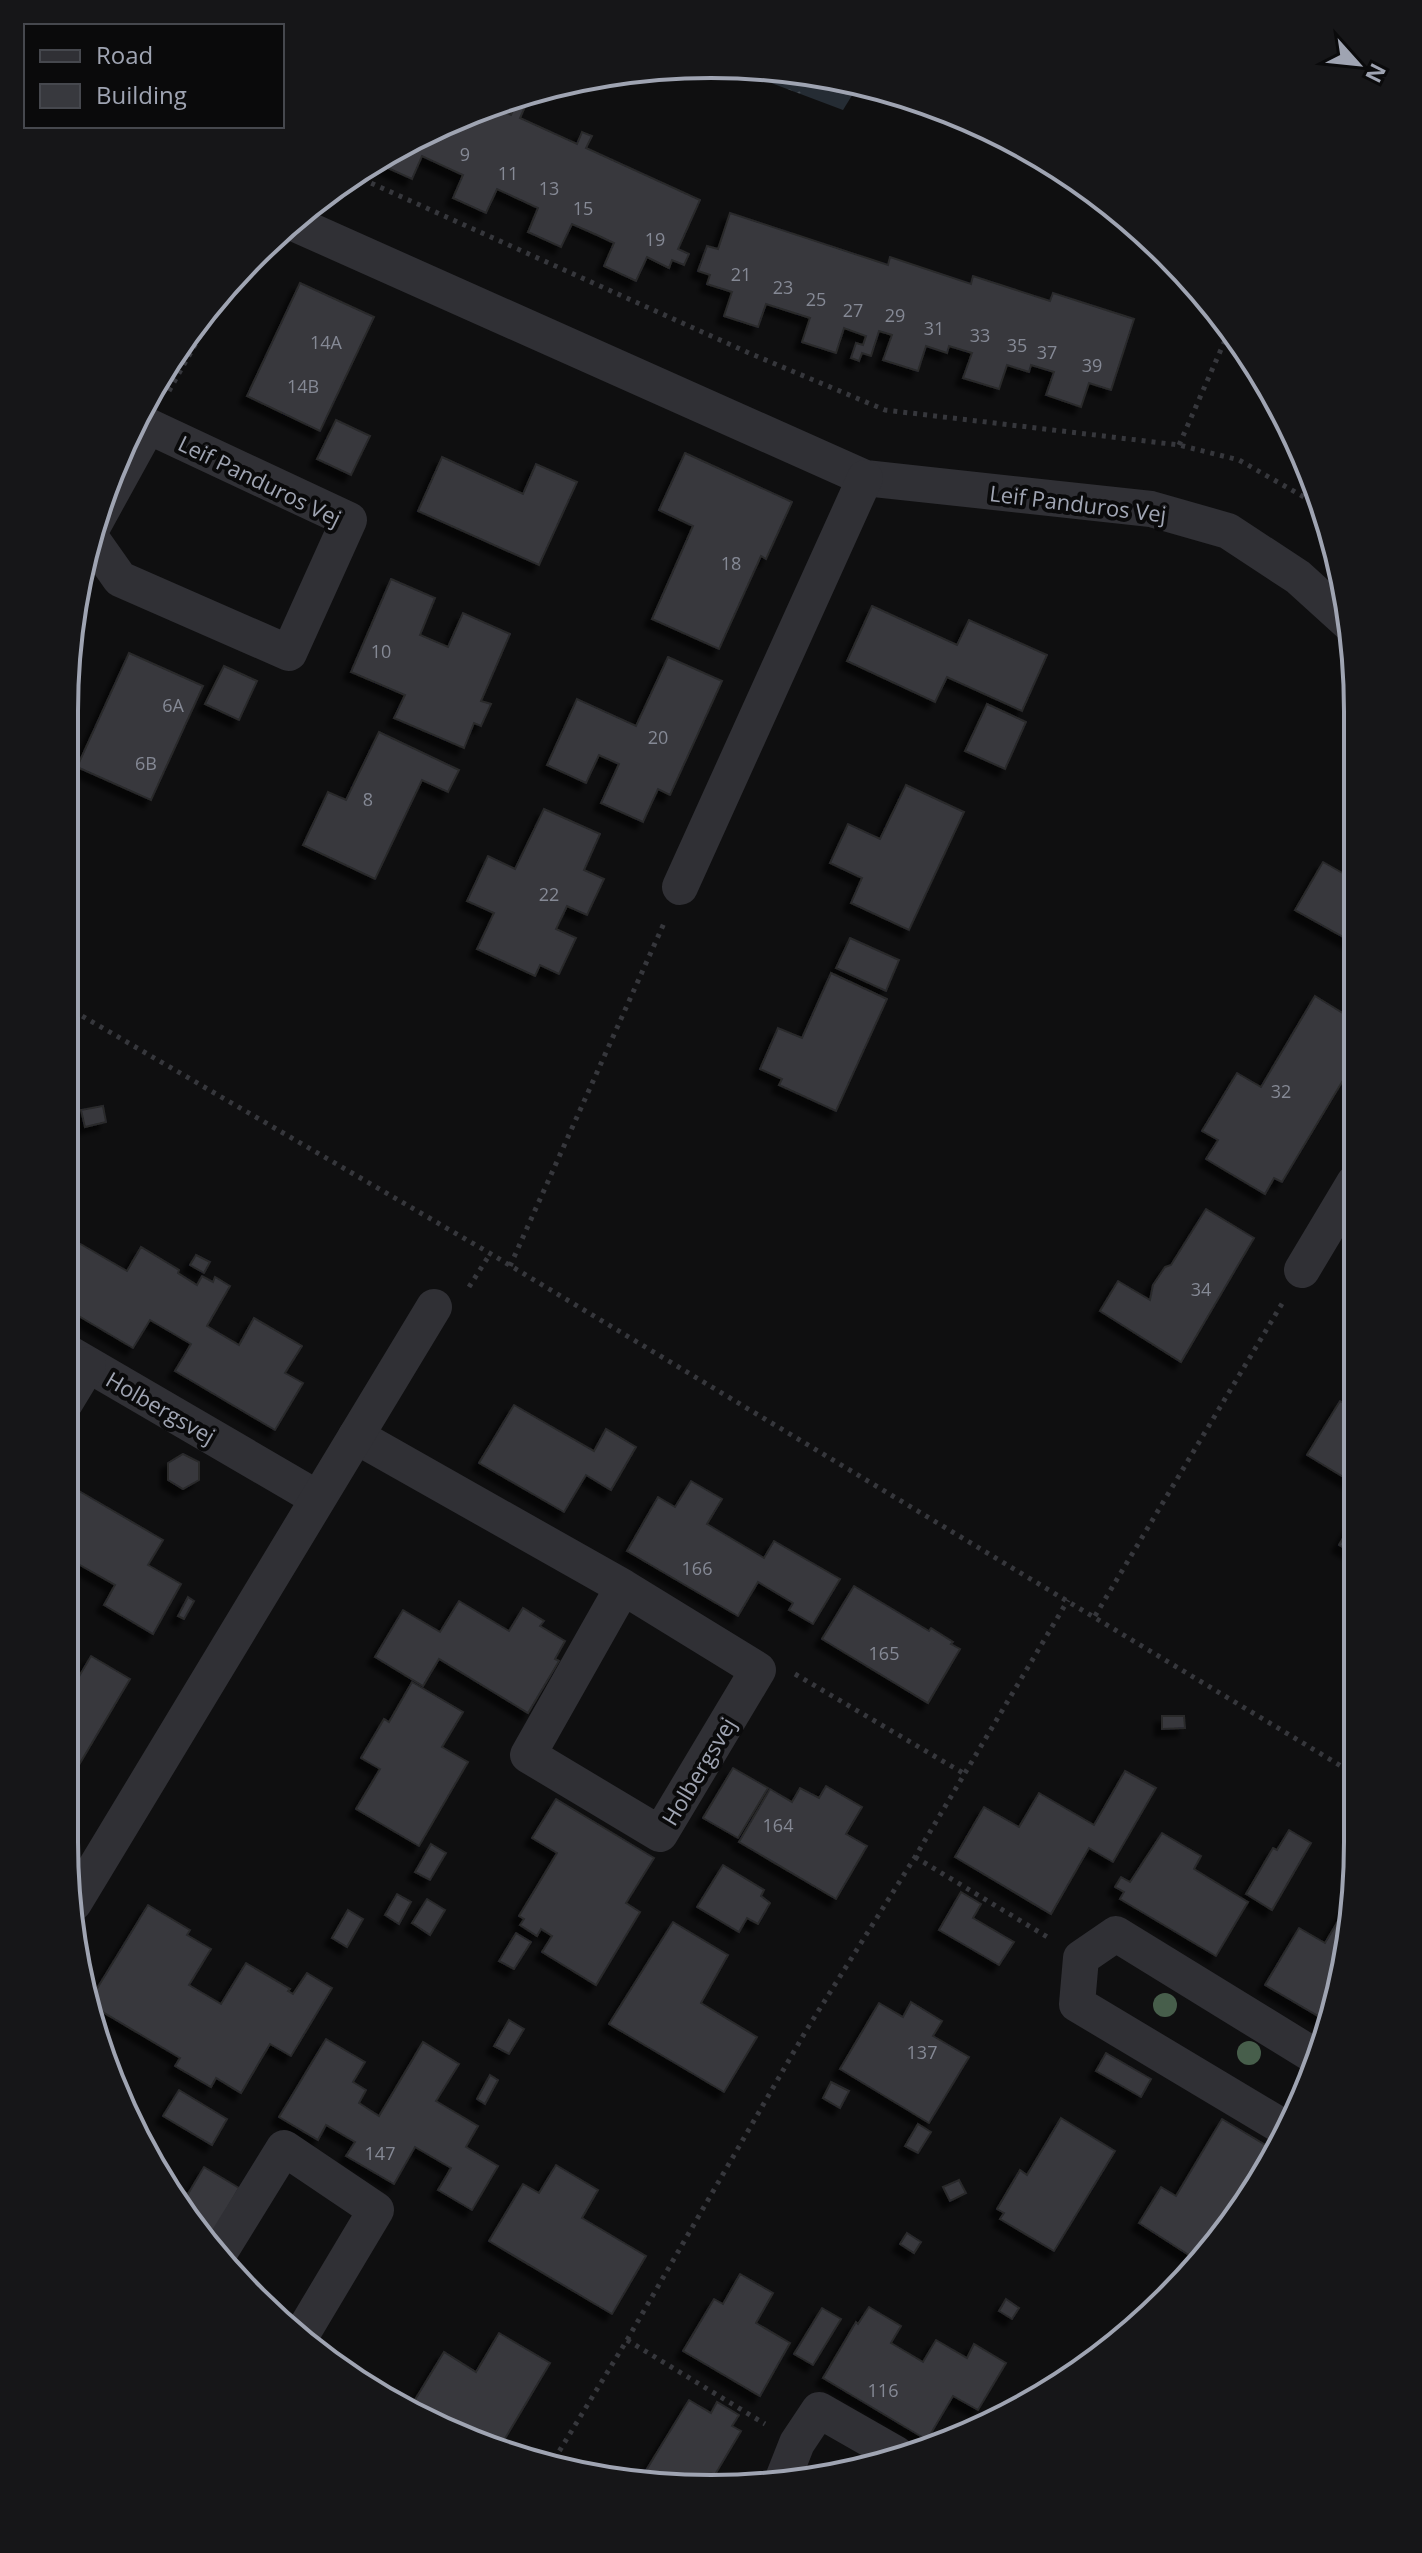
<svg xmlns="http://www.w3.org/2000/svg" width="1422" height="2553" font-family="'Open Sans',sans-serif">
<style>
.water{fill:url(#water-ripples)}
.building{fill:#38393e;stroke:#29292c;stroke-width:2;filter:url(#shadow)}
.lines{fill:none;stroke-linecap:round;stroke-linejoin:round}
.path{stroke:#36373c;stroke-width:5;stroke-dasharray:4 6;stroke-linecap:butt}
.street{stroke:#303035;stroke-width:36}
.tree{fill:#475e4b}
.labels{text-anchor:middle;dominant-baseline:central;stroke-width:8;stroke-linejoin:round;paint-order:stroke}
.number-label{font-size:18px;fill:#858995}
.street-label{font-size:22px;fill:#9fa4b2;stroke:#0a0a0b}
.rim{fill:none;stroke:#9fa4b2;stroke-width:4}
</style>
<defs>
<pattern id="water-ripples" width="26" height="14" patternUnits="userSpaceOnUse" patternTransform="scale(2)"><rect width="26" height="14" fill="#252c34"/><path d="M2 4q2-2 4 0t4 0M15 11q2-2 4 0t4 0" fill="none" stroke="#41484f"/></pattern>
<filter id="shadow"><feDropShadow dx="-7" dy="7" stdDeviation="2" flood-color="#0009"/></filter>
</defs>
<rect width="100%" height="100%" fill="#0f0f10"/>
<path class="water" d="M729,67l66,2 64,15 -16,26z"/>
<g class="building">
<path d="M516,103l9,4 -5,11 57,26 5,-12 10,4 -6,12 114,52 -22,49 11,5 -5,11 -12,-5 -3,8 -22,-11 -11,24 -32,-15 10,-23 -17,-8 -25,-11 -11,23 -33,-15 10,-24 -41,-19 -11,24 -33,-15 10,-23 -41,-19 -10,23 -33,-15 3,-6 42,-27 67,-25 20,9z"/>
<path d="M730,213l158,52 2,-8 81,27 2,-8 77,25 3,-8 81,26 -23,71 -22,-7 -8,24 -35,-12 8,-23 -23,-7 -2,7 -22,-7 -8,24 -36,-11 9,-25 -23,-7 -2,7 -21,-7 -8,25 -35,-11 9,-25 -13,-4 -8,25 -9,-3 -3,8 -8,-3 5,-15 7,2 3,-9 -22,-8 -8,25 -34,-11 8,-24 -44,-14 -8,23 -34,-11 8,-24 -25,-8 3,-9 -12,-4 9,-25 11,3z"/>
<path d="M300,283l74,34 -54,114 -73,-35z"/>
<path d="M336,420l34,16 -19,39 -34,-16z"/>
<path d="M685,453l107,49 -26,57 -5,-3 -42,93 -67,-30 41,-93 -34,-16z"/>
<path d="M442,457l81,37 13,-30 41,18 -38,83 -121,-54z"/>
<path d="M391,579l44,19 -15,37 28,12 15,-34 47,21 -29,67 10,3 -10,22 -7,-3 -10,25 -70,-30 11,-23 -54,-23z"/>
<path d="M872,606l85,39 12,-25 78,35 -25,56 -75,-34 -12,25 -88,-41z"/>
<path d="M129,653l74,33 -52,114 -74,-33z"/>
<path d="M668,657l54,24 -52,114 -12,-6 -15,33 -42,-19 18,-39 -20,-9 -13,28 -39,-18 30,-66 59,27z"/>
<path d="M224,666l33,15 -18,39 -34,-16z"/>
<path d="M987,704l39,18 -21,47 -40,-18z"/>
<path d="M379,732l80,38 -11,22 -26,-12 -47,99 -72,-34 25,-53 18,8z"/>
<path d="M906,785l58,27 -55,118 -58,-27 11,-25 -32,-15 18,-39 32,15z"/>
<path d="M544,809l56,25 -16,36 20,9 -17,36 -20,-9 -11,23 20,9 -17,36 -19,-9 -5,11 -58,-27 17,-36 -27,-12 21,-45 27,13z"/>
<path d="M1323,862l30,17 1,64 -59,-33z"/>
<path d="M850,938l49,22 -13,31 -50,-23z"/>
<path d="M831,973l56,26 -51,112 -57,-26 3,-6 -22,-10 18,-41 24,10z"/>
<path d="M1315,996l39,24v42l-72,120 -8,-4 -9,16 -59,-35 12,-19 -16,-9 35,-58 24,14z"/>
<path d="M103,1106l3,16 -21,5 -4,-17z"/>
<path d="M1206,1209l48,29 -73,124 -81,-51 18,-30 32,19 3,-15 12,-18 6,-2z"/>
<path d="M65,1235l62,36 14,-24 38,23 -1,3 19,12 5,-9 11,6 2,-5 15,9 -23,40 32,19 15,-27 48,28 -17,27 18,10 -28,47 -100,-59 16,-27 -41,-24 -17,28 -68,-40z"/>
<path d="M196,1255l14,7 -6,11 -14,-8z"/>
<path d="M1340,1401l15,9v74l-48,-29z"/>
<path d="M514,1405l80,46 12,-22 30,18 -25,43 -25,-15 -22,37 -85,-49z"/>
<path d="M183,1454l16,8v18l-16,9 -15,-9v-17z"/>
<path d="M691,1481l31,18 -15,25 57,34 10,-17 66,38 -27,45 -24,-14 4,-7 -35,-21 -20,34 -111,-65 31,-54 17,10z"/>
<path d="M79,1491l84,49 -15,25 33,19 -28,50 -49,-29 11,-20 -51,-29v-41z"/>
<path d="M1355,1518l1,37 -17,-10z"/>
<path d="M854,1586l75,45 2,-3 22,14 -2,2 9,5 -32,54 -106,-64z"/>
<path d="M188,1597l6,4 -10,18 -6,-3z"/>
<path d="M459,1601l50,30 14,-23 21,13 -4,5 25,15 -10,18 4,2 -31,52 -89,-54 -16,27 -48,-29 28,-47 37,22z"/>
<path d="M91,1656l39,23 -66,111v-88z"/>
<path d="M412,1682l51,30 -21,35 26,15 -49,84 -63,-37 24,-40 -19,-11 23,-39 5,3z"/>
<path d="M1162,1716h22l1,12 -23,1z"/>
<path d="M733,1768l35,20 -30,50 -35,-20z"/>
<path d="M1125,1771l31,17 -43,74 -24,-14 -38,66 -96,-57 29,-50 35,20 20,-34 55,32z"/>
<path d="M826,1786l36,21 -16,27 21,12 -31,53 -97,-57 31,-53 22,13 8,-14 19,10z"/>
<path d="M556,1799l98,59 -28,45 14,9 -44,73 -54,-33 10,-16 -11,-7 -4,7 -17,-11 4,-6 -5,-3 38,-63 -25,-15z"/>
<path d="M1289,1830l22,13 -39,67 -26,-16 27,-46 4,2z"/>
<path d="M1162,1833l39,23 -7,13 54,33 -32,54 -96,-57 4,-7 -9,-5 6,-10 9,5z"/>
<path d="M431,1844l15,9 -16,27 -15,-8z"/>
<path d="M723,1865l41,25 -3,6 9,7 -12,21 -11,-6 -8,14 -42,-25z"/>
<path d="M961,1892l20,12 -8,14 41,24 -15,23 -60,-35z"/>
<path d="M397,1894l14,8 -12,22 -14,-9z"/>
<path d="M427,1899l18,11 -15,25 -18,-12z"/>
<path d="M148,1905l42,25 -3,5 24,14 -22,36 32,19 25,-41 44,26 -2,2 5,3 14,-21 25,15 -41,68 -21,-12 -29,49 -25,-15 -5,9 -36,-21 5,-8 -89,-53 -1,-5z"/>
<path d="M1345,1909l7,4 -16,97 -6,13 -65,-38 34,-57 26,15z"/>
<path d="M348,1910l15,9 -16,28 -15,-9z"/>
<path d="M673,1922l55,33 -27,48 56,34 -33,55 -115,-68z"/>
<path d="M516,1933l15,9 -17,27 -15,-8z"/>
<path d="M911,2002l31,19 -9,15 36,21 -40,66 -89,-54 39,-66 24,14z"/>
<path d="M509,2020l15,9 -15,25 -15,-8z"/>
<path d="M326,2039l39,23 -12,20 13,8 -7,13 20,13 44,-74 36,22 -23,37 42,25 -12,21 32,19 -26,44 -34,-20 13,-22 -36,-21 -21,37 -48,-28 9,-14 -29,-17 -8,15 -39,-23z"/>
<path d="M1106,2053l45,26 -10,18 -45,-26z"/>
<path d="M490,2075l8,5 -13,24 -8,-5z"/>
<path d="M831,2082l18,9 -9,17 -17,-10z"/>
<path d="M179,2090l48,29 -15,26 -49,-29z"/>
<path d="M1061,2118l54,33 -61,100 -54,-32 4,-6 -7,-4 23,-39 7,5z"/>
<path d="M1222,2119l55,33 -5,13 -77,94 -56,-36 22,-36 15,9z"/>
<path d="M918,2124l13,8 -13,21 -13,-7z"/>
<path d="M556,2165l42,25 -16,28 64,38 -34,58 -123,-73 34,-57 16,9z"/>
<path d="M204,2167l35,21 -32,56 -9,-8 -28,-52 18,10z"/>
<path d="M959,2180l7,13 -16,8 -7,-14z"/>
<path d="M907,2233l14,9 -7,11 -14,-9z"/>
<path d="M740,2274l33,19 -17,30 34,20 -30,53 -77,-45 31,-52 9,5z"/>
<path d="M1006,2299l13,9 -7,11 -13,-8z"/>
<path d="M869,2307l32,19 -10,17 32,19 13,-22 31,18 7,-14 32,19 -28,47 -25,-14 -26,44 -104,-62 33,-56 2,2z"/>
<path d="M822,2308l19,11 -28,46 -19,-11z"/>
<path d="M499,2333l51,30 -50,84 -54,-24 -33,-20 31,-51 32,20z"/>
<path d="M689,2400l22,13 6,-11 22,13 -7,11 9,5 -31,52 -68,-6z"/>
</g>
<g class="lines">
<g class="path">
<path d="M353,175l396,178 136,57 294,35 60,15 86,49"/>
<path d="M169,391l66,-117"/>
<path d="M1179,445l51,-116"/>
<path d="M65,1006l421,245 870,524"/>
<path d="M510,1266l155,-345"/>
<path d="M469,1287l21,-33"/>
<path d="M1095,1616l188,-314"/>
<path d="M795,1674l168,99"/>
<path d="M915,1857l134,81"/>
<path d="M627,2340l138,84"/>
<path d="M549,2468l78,-128 180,-311 108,-172 153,-257"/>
</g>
<g class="street">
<path d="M291,222l574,256 286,31 77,22 70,46 54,49"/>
<path d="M89,535l31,44 169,74 60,-133 -201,-94 -55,100"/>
<path d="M680,887l185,-409"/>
<path d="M1302,1270l52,-87"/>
<path d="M65,1351l252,147"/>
<path d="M65,1403l23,-38"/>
<path d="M356,1436l267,151 135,83 -98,164 -132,-79 95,-168"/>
<path d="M74,1903l360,-596"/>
<path d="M1286,2129l-209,-125 4,-46 35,-24 200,123"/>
<path d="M218,2255l66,-107 92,62 -74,124"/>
<path d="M782,2481l15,-38 22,-33 77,44"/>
</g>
</g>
<g class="tree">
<circle cx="1165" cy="2005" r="12"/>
<circle cx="1249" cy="2053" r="12"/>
</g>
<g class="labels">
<g class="number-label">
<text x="465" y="154">9</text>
<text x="508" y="173">11</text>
<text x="549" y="188">13</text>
<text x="583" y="208">15</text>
<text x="655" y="239">19</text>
<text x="741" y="274">21</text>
<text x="783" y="287">23</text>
<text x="816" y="299">25</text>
<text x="853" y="310">27</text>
<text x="895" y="315">29</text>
<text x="934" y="328">31</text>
<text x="980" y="335">33</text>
<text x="326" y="342">14A</text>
<text x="1017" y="345">35</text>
<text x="1047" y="352">37</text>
<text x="1092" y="365">39</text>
<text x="303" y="386">14B</text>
<text x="731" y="563">18</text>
<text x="381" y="651">10</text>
<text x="173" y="705">6A</text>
<text x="658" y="737">20</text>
<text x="146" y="763">6B</text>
<text x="368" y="799">8</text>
<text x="549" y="894">22</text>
<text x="1281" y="1091">32</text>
<text x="1201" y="1289">34</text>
<text x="697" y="1568">166</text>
<text x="884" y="1653">165</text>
<text x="778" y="1825">164</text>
<text x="922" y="2052">137</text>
<text x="380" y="2153">147</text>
<text x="883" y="2390">116</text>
</g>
<g class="street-label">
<text transform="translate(260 480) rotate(26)">Leif Panduros Vej</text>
<text transform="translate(1078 503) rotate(7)">Leif Panduros Vej</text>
<text transform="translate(161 1407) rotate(30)">Holbergsvej</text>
<text transform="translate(698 1771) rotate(-59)">Holbergsvej</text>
</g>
</g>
<path d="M0 0H1422V2553H0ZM711 78H711A633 633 0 0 1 1344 711V1842A633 633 0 0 1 711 2475H711A633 633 0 0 1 78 1842V711A633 633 0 0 1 711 78Z" fill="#161618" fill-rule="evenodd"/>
<path class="rim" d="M711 78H711A633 633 0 0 1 1344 711V1842A633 633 0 0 1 711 2475H711A633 633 0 0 1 78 1842V711A633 633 0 0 1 711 78Z"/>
<rect x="24" y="24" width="260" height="104" fill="#0a0a0b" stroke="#46484e" stroke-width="2"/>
<rect x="40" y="50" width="40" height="12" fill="#303035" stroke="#46484e" stroke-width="2"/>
<text x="96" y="64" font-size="24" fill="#9fa4b2">Road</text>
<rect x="40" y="84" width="40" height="24" fill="#38393e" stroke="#46484e" stroke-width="2"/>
<text x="96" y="104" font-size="24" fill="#9fa4b2">Building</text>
<g transform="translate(1358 64) rotate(117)" stroke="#0a0a0b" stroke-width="6" paint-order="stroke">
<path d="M0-6L14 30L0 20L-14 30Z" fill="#9fa4b2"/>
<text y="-12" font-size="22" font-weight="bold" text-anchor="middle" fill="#9fa4b2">N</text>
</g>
</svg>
